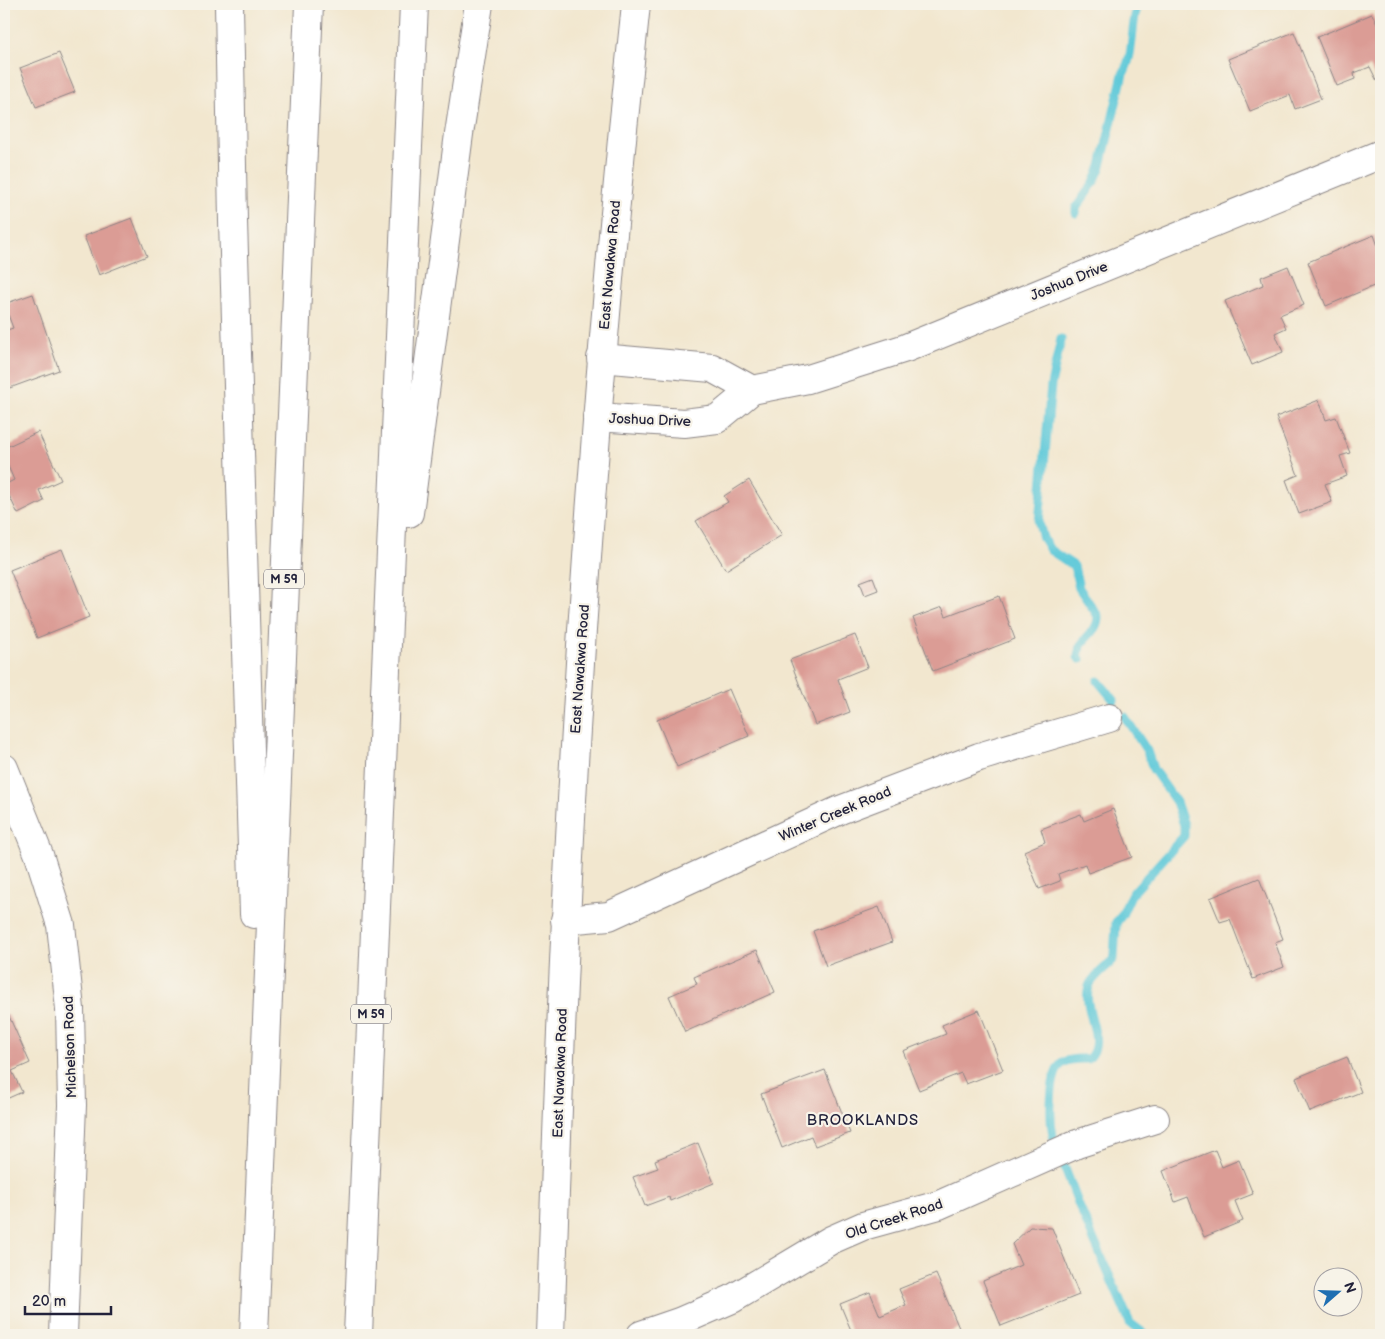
<svg xmlns="http://www.w3.org/2000/svg" width="1385" height="1339" font-family="'Balsamiq Sans',sans-serif">
<style>
.lines{fill:none;stroke-linecap:round;stroke-linejoin:round}
.stream{stroke:#5ec9d9;stroke-width:9}
.building{fill:#db9c95}
.minor-casing{stroke:#8a8485;stroke-width:30}
.highway-casing{stroke:#8a8485;stroke-width:30}
.minor{stroke:#fff;stroke-width:28}
.highway{stroke:#fff;stroke-width:28}
.labels{text-anchor:middle;dominant-baseline:central;stroke-width:4.5;stroke-linejoin:round;paint-order:stroke}
.shield{fill:#f7f3e8;stroke:#62616f;stroke-width:1}
.shield-label{font-size:12px;font-weight:bold;fill:#22223b}
.street-label{font-size:14px;fill:#22223b;stroke:#f7f3e8}
.neighbourhood-label{font-size:15px;letter-spacing:1px;fill:#22223b;stroke:#f7f3e8}
</style>
<rect width="100%" height="100%" fill="#f7f3e8"/>
<filter id="ink" filterUnits="userSpaceOnUse"><feTurbulence type="fractalNoise" baseFrequency=".02" numOctaves="2"/><feDisplacementMap in="SourceGraphic" scale="10" xChannelSelector="R" yChannelSelector="G"/><feConvolveMatrix kernelMatrix="1 2 1 2 8 2 1 2 1" color-interpolation-filters="sRGB"/></filter>
<filter id="wash" filterUnits="userSpaceOnUse"><feTurbulence type="fractalNoise" baseFrequency=".0096" numOctaves="4" result="noise"/><feDisplacementMap in="SourceGraphic" scale="20" xChannelSelector="R" yChannelSelector="G"/><feGaussianBlur stdDeviation="1.12" result="paint"/><feColorMatrix in="noise" values="0 0 0 0 0 0 0 0 0 0 0 0 0 0 0 0 0 1.4 0 .05"/><feComposite in="paint" operator="in"/></filter>
<g filter="url(#wash)">
<rect width="100%" height="100%" fill="#f2e7cf"/>
<g class="lines">
<g class="stream">
<path d="M1076,213v-5l18,-26 7,-16 22,-92c12,-21 7,-47 15,-70"/>
<path d="M1061,339l-10,46 -12,138 4,15 7,12 24,16 5,22 19,28c0,19 -18,19 -20,41l2,2"/>
<path d="M1098,681l16,19"/>
<path d="M1053,1136c-3,-16 -5,-65 11,-74 7,-4 16,-3 24,-3 21,-18 -9,-53 2,-75 5,-9 17,-17 24,-25l2,-36 6,-8 9,-20 53,-59v-11l-8,-23 -23,-33 -6,-18 -22,-34"/>
<path d="M1063,1163l17,45 50,115 16,12"/>
</g>
</g>
<g id="blocks">
<g class="building">
<path d="M1372,14l7,14h2v51l-4,2 -7,-14 -16,6 1,6 -18,7 -20,-49z"/>
<path d="M1294,32l27,67 -26,10 -5,-14 -40,16 -22,-52z"/>
<path d="M59,53l16,39 -39,15 -16,-39z"/>
<path d="M132,218l15,38 -48,19 -15,-39z"/>
<path d="M1374,235l7,19v29l-55,23 -18,-44z"/>
<path d="M1288,266l16,39 -24,10 6,13 -11,5 8,19 -31,13 -27,-64 38,-16 -2,-8z"/>
<path d="M33,294l26,76 -55,20v-59l9,-3 -9,-24z"/>
<path d="M1319,400l7,20 10,-3 14,36 -10,3 7,20 -22,8 7,18 -33,12 -13,-34 12,-5 -22,-58z"/>
<path d="M38,432l23,48 -22,10 5,11 -26,13 -14,-29 10,-5 -10,-23v-9z"/>
<path d="M749,480l33,55 -56,35 -30,-49 32,-19 -4,-6z"/>
<path d="M62,549l27,68 -52,21 -27,-68z"/>
<path d="M873,577l5,13 -13,5 -5,-13z"/>
<path d="M999,596l16,43 -82,32 -20,-53 29,-11 4,9z"/>
<path d="M855,635l13,32 -30,12 12,33 -35,13 -25,-65z"/>
<path d="M729,689l20,47 -72,31 -20,-47z"/>
<path d="M1113,809l19,48 -44,16 -3,-9 -27,10 2,7 -21,8 -15,-38 21,-9 -4,-13 40,-15 3,7z"/>
<path d="M1259,878l24,61 -8,3 9,25 -31,12 -23,-60 -10,3 -10,-24z"/>
<path d="M879,907l13,35 -66,24 -13,-35z"/>
<path d="M757,950l18,42 -90,40 -16,-36 28,-12 -3,-7z"/>
<path d="M979,1010l24,60 -37,14 -5,-11 -42,17 -16,-39 43,-17 -4,-9z"/>
<path d="M8,1014l22,49 -18,8 10,21 -18,8v-85z"/>
<path d="M1347,1057l14,35 -51,20 -14,-34z"/>
<path d="M825,1070l25,63 -35,13 -4,-10 -29,12 -21,-54z"/>
<path d="M698,1143l16,40 -44,18 -1,-4 -24,9 -12,-29 25,-9 -3,-8z"/>
<path d="M1215,1150l7,17 17,-7 14,34 -18,7 8,20 -39,16 -16,-40 -13,5 -12,-31z"/>
<path d="M1030,1227l22,1 27,67 -78,31 -18,-45 38,-16 -9,-21z"/>
<path d="M936,1274l23,54 -16,7h-90l-13,-31 30,-12 10,24 26,-11 -7,-16z"/>
</g>
</g>
</g>
<g filter="url(#ink)">
<use href="#blocks" fill-opacity="0" stroke="#8a8485" stroke-width="1"/>
<g class="lines">
<g class="minor-casing">
<g id="minor">
<path d="M601,358l111,10 40,22"/>
<path d="M597,417l87,6 33,-4 35,-29 56,-11 98,-31 475,-194"/>
<path d="M4,768l35,87 22,70 9,84 2,96 -9,230"/>
<path d="M565,920l44,-4 231,-106 139,-53 130,-39"/>
<path d="M550,1335c5,-138 9,-277 16,-415 14,-306 37,-612 70,-916"/>
<path d="M641,1335l38,-13 53,-23 99,-59 32,-14 76,-21 138,-61 78,-25"/>
</g>
</g>
<g class="highway-casing">
<g id="highway">
<path d="M229,4l4,217 21,693"/>
<path d="M409,513l50,-379 20,-130"/>
<path d="M254,1335l55,-1331"/>
<path d="M358,1335l56,-1331"/>
</g>
</g>
<use href="#minor" class="minor"/>
<use href="#highway" class="highway"/>
</g>
</g>
<g class="labels">
<g class="shield">
<rect x="264" y="569.5" width="40" height="19" rx="4"/>
<rect x="351" y="1004.5" width="40" height="19" rx="4"/>
</g>
<g class="shield-label">
<text x="284" y="579">M 59</text>
<text x="371" y="1014">M 59</text>
</g>
<g class="street-label">
<text transform="translate(610 265) rotate(-85)">East Nawakwa Road</text>
<text transform="translate(1069 281) rotate(-22)">Joshua Drive</text>
<text transform="translate(650 420) rotate(2)">Joshua Drive</text>
<text transform="translate(580 669) rotate(-86)">East Nawakwa Road</text>
<text transform="translate(835 814) rotate(-23)">Winter Creek Road</text>
<text transform="translate(70 1047) rotate(-92)">Michelson Road</text>
<text transform="translate(560 1073) rotate(-88)">East Nawakwa Road</text>
<text transform="translate(894 1219) rotate(-18)">Old Creek Road</text>
</g>
<g class="neighbourhood-label">
<text x="863" y="1120">BROOKLANDS</text>
</g>
</g>
<rect width="1385" height="1339" fill="none" stroke="#f7f3e8" stroke-width="20"/>
<g transform="translate(1338 1292) rotate(70)"><circle r="24" fill="#f7f3e8" stroke="#a29fa3"/>
<path d="M0-4L9 19L0 12L-9 19Z" fill="#1f6fb2"/>
<text y="-8" font-size="14" font-weight="bold" text-anchor="middle" fill="#22223b">N</text>
</g>
<path d="M25 1306v8h86v-8" fill="none" stroke="#22223b" stroke-width="2.5"/>
<text x="32" y="1306" font-size="15" fill="#22223b" stroke="#f7f3e8" stroke-width="4" paint-order="stroke">20 m</text>
</svg>
